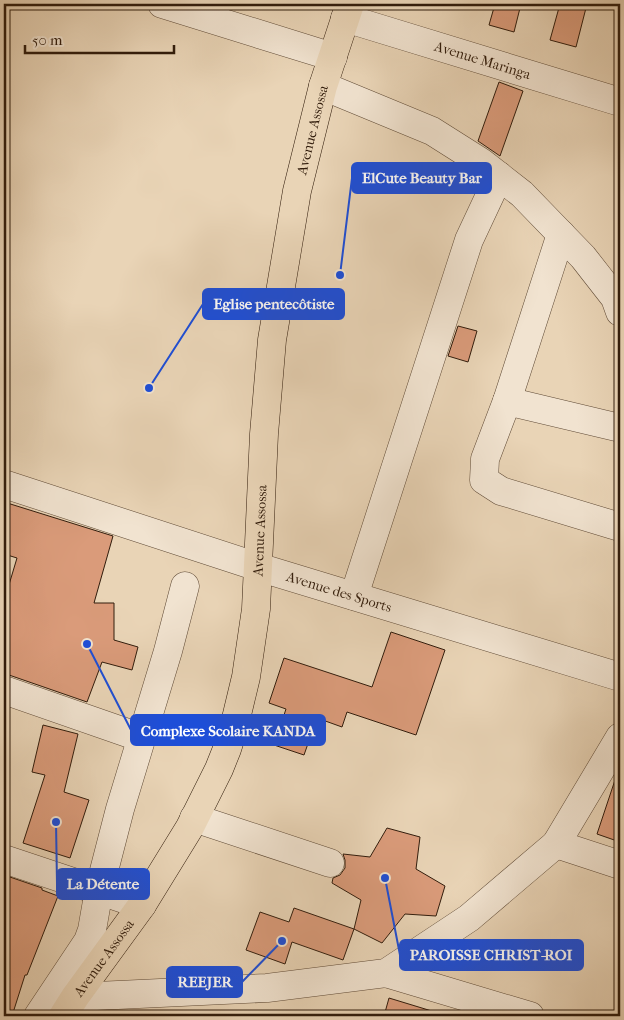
<svg xmlns="http://www.w3.org/2000/svg" width="624" height="1020" font-family="'IM FELL French Canon',serif">
<style>
.building{fill:#da9b7a;stroke:#311c0c}
.lines{fill:none;stroke-linecap:round;stroke-linejoin:round}
.minor-casing{stroke:#5f4a36;stroke-width:29}
.major-casing{stroke:#311c0c;stroke-width:29}
.minor{stroke:#f1e3d0;stroke-width:28}
.major{stroke:#e9d4b6;stroke-width:28}
.labels{text-anchor:middle;dominant-baseline:central;stroke-width:4;stroke-linejoin:round;paint-order:stroke}
.street-label{font-size:14px;fill:#311c0c;stroke:#f1e3d0}
.leader{fill:none;stroke:#1d4ed8;stroke-width:2}
.callout-dot{fill:#1d4ed8;stroke:#f1e3d0;stroke-width:2}
.callout{fill:#1d4ed8;stroke:#1d4ed8;stroke-width:2}
.callout-label{font-size:15px;text-anchor:middle;font-weight:bold;fill:#fff}
</style>
<rect width="100%" height="100%" fill="#e9d4b6"/>
<filter id="stains"><feTurbulence type="fractalNoise" baseFrequency=".004" numOctaves="4"/><feColorMatrix values="0 0 0 0 .2 0 0 0 0 .09 0 0 0 0 .02 0 0 0 .5 -.17"/></filter>
<radialGradient id="worn" r=".72"><stop offset=".6" stop-color="#630" stop-opacity="0"/><stop offset="1" stop-color="#630" stop-opacity=".3"/></radialGradient>
<g class="building">
<path d="M495,4h26l-7,28 -25,-7z"/>
<path d="M560,4h27l-11,43 -26,-7z"/>
<path d="M499,82l24,9 -23,65 -22,-15z"/>
<path d="M458,326l19,5 -9,31 -20,-6z"/>
<path d="M4,502l109,34 -19,67h20v37l24,7 -6,23 -30,-8 -15,40 -78,-27h-5v-89l4,2 9,-30 -13,-4z"/>
<path d="M391,632l54,18 -29,85 -69,-23 -5,15 -25,-9 -13,37 -30,-10 12,-36 -17,-6 15,-45 88,29z"/>
<path d="M43,725l35,9 -14,58 25,8 -19,58 -47,-15 22,-68 -13,-3z"/>
<path d="M618,771h2v71l-23,-8z"/>
<path d="M387,828l33,9 -4,32 29,17 -9,30 -31,-2 -23,29 -28,-14 7,-29 -29,-17 1,-5 7,-3 5,-7v-8l-2,-6 27,3z"/>
<path d="M4,875l38,13v2l16,6 -31,79h-2l-13,41h-8z"/>
<path d="M294,908l60,21 -11,31 -51,-18 -7,22 -39,-14 14,-38 29,10z"/>
<path d="M389,998l46,14v4h-51z"/>
</g>
<g class="lines">
<g class="minor-casing">
<g id="minor">
<path d="M162,4l171,53"/>
<path id="s1" d="M345,18l275,84"/>
<path d="M323,86l109,45 49,31 41,32 61,63 32,41 5,14"/>
<path d="M561,234l-54,167 -22,58 -1,21 17,11 119,36"/>
<path d="M507,401l113,27"/>
<path id="s2" d="M4,484l254,83 362,110"/>
<path d="M354,596l115,-356 30,-64"/>
<path d="M4,690l138,48"/>
<path d="M194,818l136,45"/>
<path d="M556,844l64,21"/>
<path d="M4,859l138,46"/>
<path d="M386,973l144,43"/>
<path d="M75,997l192,-9 119,-15 83,-55 87,-74 64,-107"/>
<path d="M38,1016l50,-75 4,-11 7,-40 21,-81 48,-158 17,-65"/>
</g>
</g>
<g class="major-casing">
<g id="major">
<path id="s3" d="M63,1016l12,-19 67,-92 48,-78 29,-58 8,-20 7,-22 12,-50 10,-68 8,-175 8,-94 25,-149 26,-105 27,-82"/>
</g>
</g>
<use href="#minor" class="minor"/>
<use href="#major" class="major"/>
</g>
<g class="labels">
<g class="street-label">
<text stroke="none"><textPath href="#s1" startOffset="144">Avenue Maringa</textPath></text>
<text stroke="none"><textPath href="#s3" startOffset="941">Avenue Assossa</textPath></text>
<text stroke="none"><textPath href="#s3" startOffset="536">Avenue Assossa</textPath></text>
<text stroke="none"><textPath href="#s2" startOffset="352">Avenue des Sports</textPath></text>
<text stroke="none"><textPath href="#s3" startOffset="71">Avenue Assossa</textPath></text>
</g>
</g>
<path class="leader" d="M340 275L352 178M149 388L203 304M87 644L131 730M56 822L57 884M385 878L400 955M282 941L242 982"/>
<g class="callout-dot">
<circle cx="340" cy="275" r="5"/>
<circle cx="149" cy="388" r="5"/>
<circle cx="87" cy="644" r="5"/>
<circle cx="56" cy="822" r="5"/>
<circle cx="385" cy="878" r="5"/>
<circle cx="282" cy="941" r="5"/>
</g>
<g class="callout">
<rect x="352" y="163" width="139" height="30" rx="5"/>
<rect x="203" y="289" width="141" height="30" rx="5"/>
<rect x="131" y="715" width="194" height="30" rx="5"/>
<rect x="57" y="869" width="92" height="30" rx="5"/>
<rect x="400" y="940" width="183" height="30" rx="5"/>
<rect x="167" y="967" width="75" height="30" rx="5"/>
</g>
<g class="callout-label">
<text x="422" y="183">ElCute Beauty Bar</text>
<text x="274" y="309">Eglise pentecôtiste</text>
<text x="228" y="736">Complexe Scolaire KANDA</text>
<text x="103" y="889">La Détente</text>
<text x="491" y="960">PAROISSE CHRIST-ROI</text>
<text x="205" y="987">REEJER</text>
</g>
<rect width="624" height="1020" fill="none" stroke="#e9d4b6" stroke-width="20"/>
<rect x="5" y="5" width="614" height="1010" fill="none" stroke="#311c0c" stroke-width="2.5"/>
<rect x="10" y="10" width="604" height="1000" fill="none" stroke="#311c0c"/>
<path d="M25 45v8h149v-8" fill="none" stroke="#311c0c" stroke-width="2.5"/>
<text x="32" y="45" font-size="15" fill="#311c0c" stroke="#f1e3d0" stroke-width="4" paint-order="stroke">50 m</text>
<rect width="100%" height="100%" filter="url(#stains)"/>
<rect width="100%" height="100%" fill="url(#worn)"/>
</svg>
